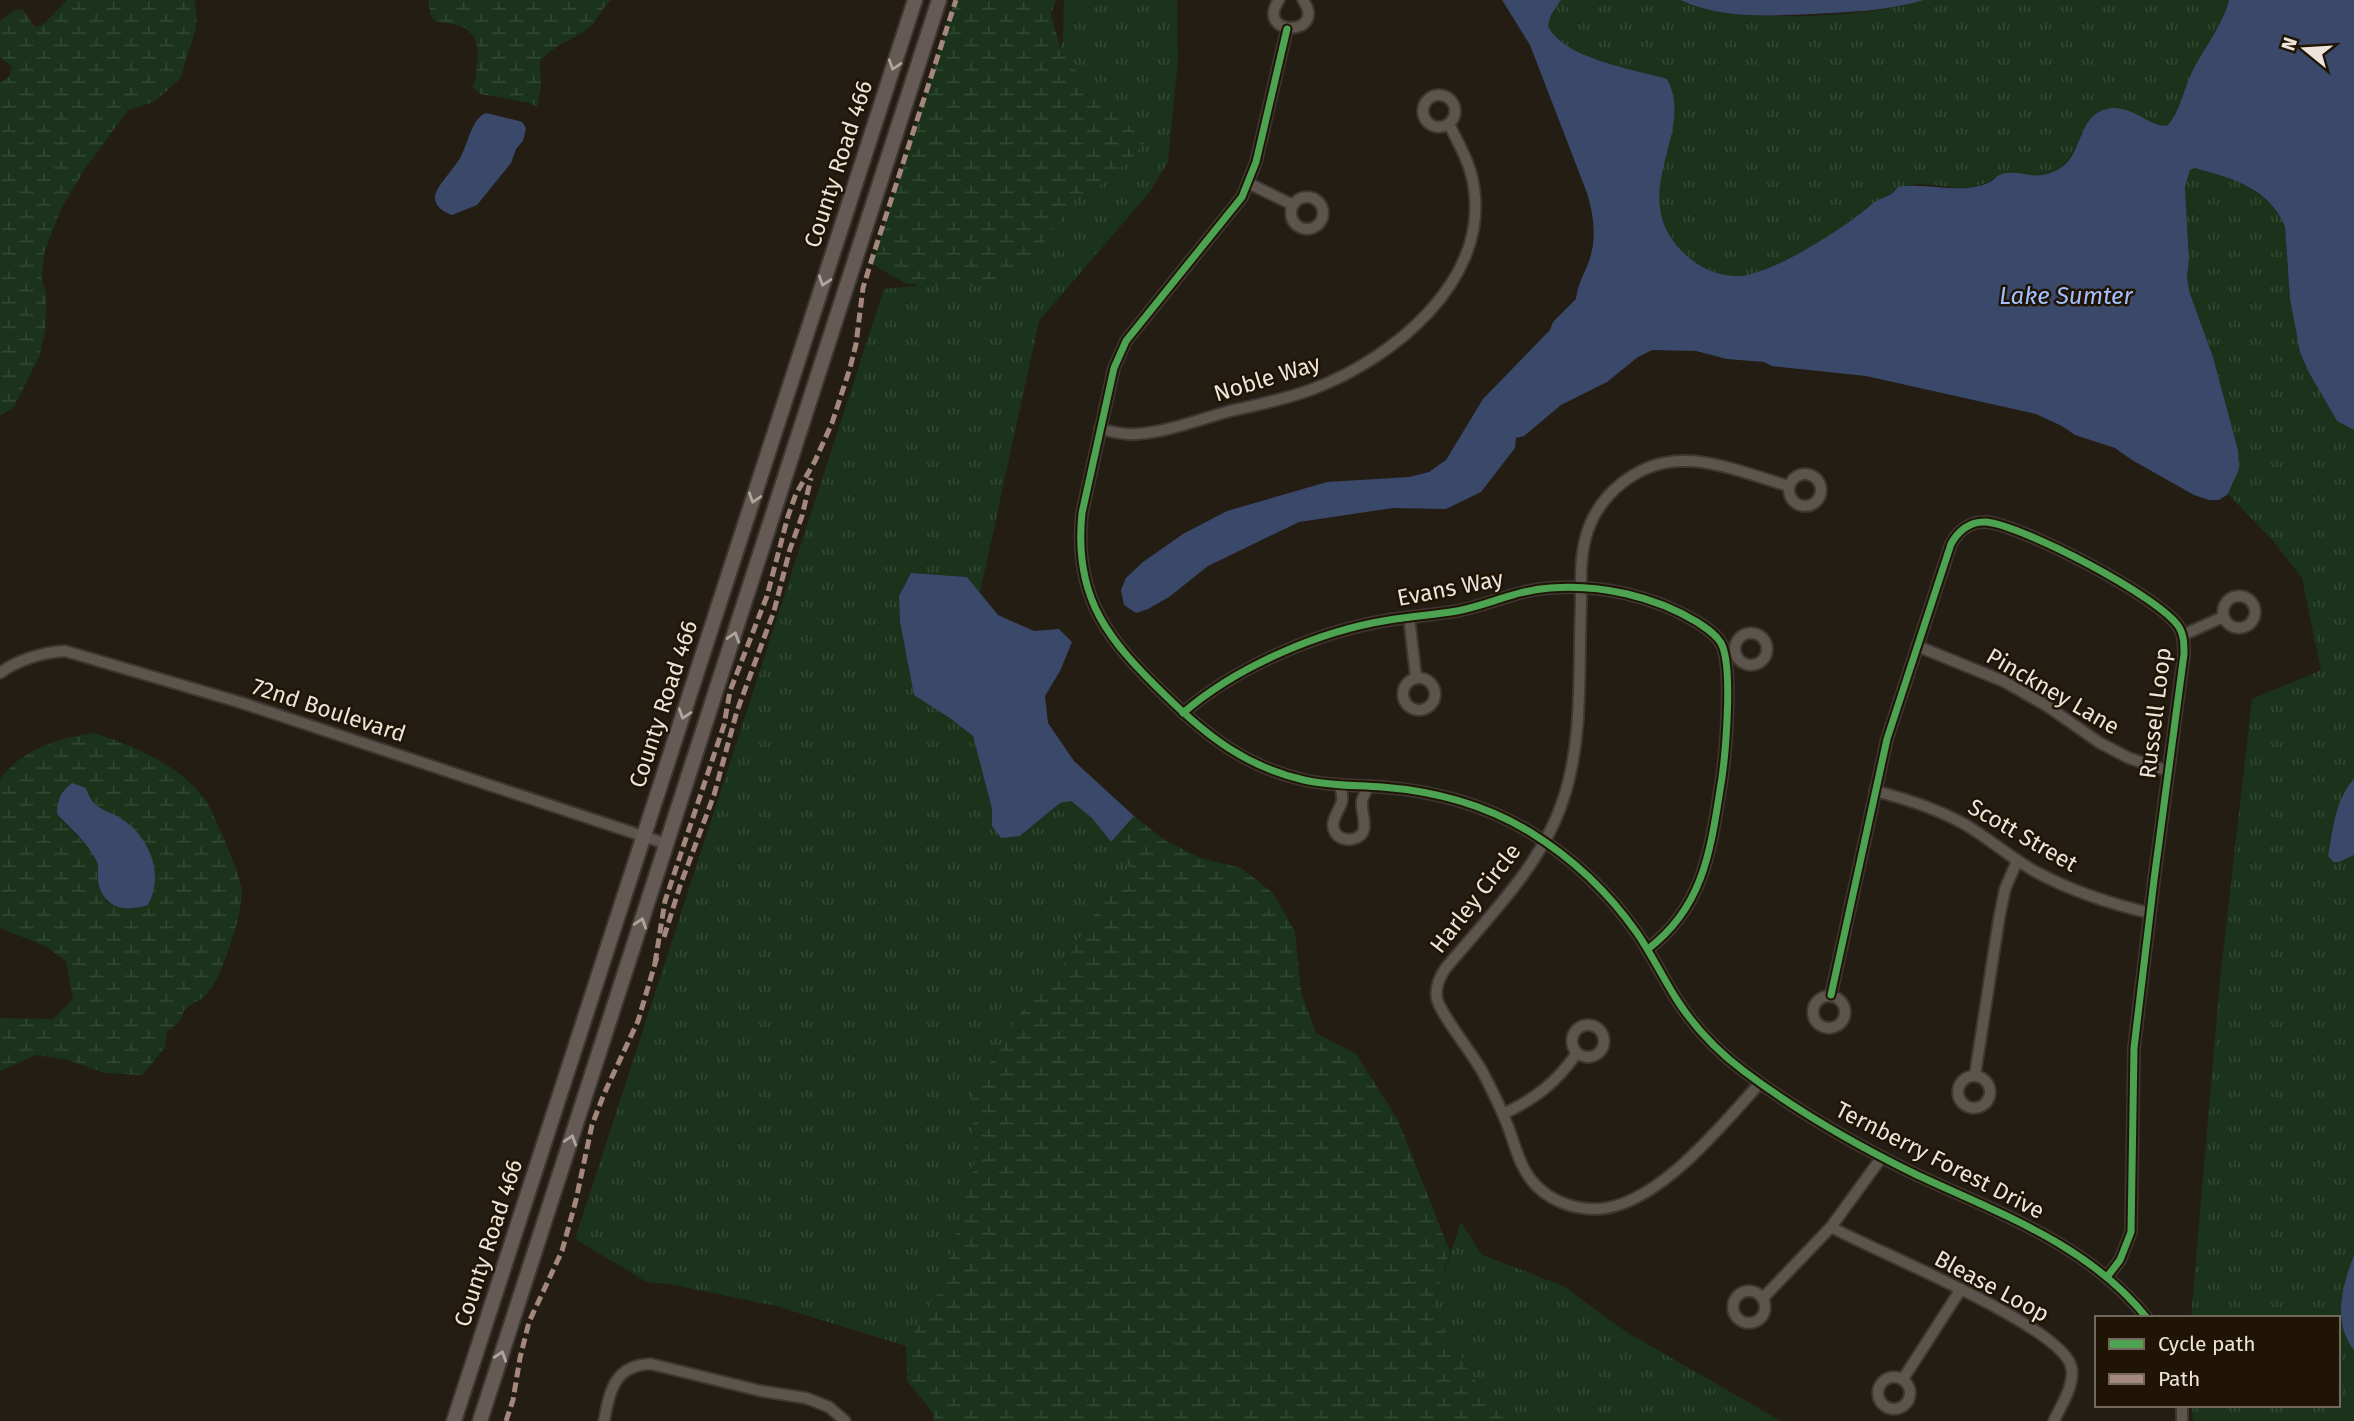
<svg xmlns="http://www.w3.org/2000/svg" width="2354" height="1421" font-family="'Fira Sans',sans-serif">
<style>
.grass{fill:url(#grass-tufts)}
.wetland{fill:url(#wetland-marsh);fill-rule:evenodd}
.water{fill:#3a4969}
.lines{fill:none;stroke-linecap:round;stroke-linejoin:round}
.minor-casing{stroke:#3e3731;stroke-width:14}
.major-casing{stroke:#3e3731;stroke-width:18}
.minor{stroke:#5b554e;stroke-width:10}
.major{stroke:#655a55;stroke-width:14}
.quiet{stroke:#a5887d;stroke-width:5;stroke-dasharray:10 5;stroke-linecap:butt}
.cycleway-casing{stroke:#201405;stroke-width:11}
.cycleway{stroke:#4ca352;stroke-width:7}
.oneway{stroke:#b0a69f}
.labels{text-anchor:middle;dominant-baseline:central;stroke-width:5;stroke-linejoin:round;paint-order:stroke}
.street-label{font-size:23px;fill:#ede5db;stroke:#201405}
.water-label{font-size:24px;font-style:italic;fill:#a2c0ff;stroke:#201405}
</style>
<defs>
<pattern id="grass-tufts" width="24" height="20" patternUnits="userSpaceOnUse" patternTransform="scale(1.75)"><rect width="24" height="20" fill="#1a331a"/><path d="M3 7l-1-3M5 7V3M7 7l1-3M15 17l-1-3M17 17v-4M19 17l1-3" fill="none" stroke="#304730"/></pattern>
<pattern id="wetland-marsh" width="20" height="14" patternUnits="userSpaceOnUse" patternTransform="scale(1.75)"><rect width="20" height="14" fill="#1a331a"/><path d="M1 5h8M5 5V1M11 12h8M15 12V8" fill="none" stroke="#304730"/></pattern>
</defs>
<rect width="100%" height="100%" fill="#241d14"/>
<g class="grass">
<path d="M1064,0h113l1,59 -10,103 -20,32 -109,127 -59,272 -13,-16 -56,-4 -12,23 1,26 14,73 37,24 22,17 19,73v17l29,10 39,-33 12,-2 20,17 37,48 -36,50 -29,48 -48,54 -45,78 4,68 -33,121 -36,61 -130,-40 -107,-22 -22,-2 -72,-43 309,-950 31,-3 45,-16 100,-222 3,-6z"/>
<path d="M1561,0h119c56,25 185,18 244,0h305c-7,27 -26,49 -38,74 -8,17 -11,37 -23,51 -16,5 -38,-24 -64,-15 -28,9 -22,50 -53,63 -19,8 -38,-2 -52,2 -1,0 -8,6 -9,6 -7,4 -17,6 -25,7 -16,0 -45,-7 -58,-2 -34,12 -58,39 -89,57 -17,10 -43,24 -62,30 -46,15 -94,-27 -97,-72 -1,-17 4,-32 6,-48 3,-24 1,-49 2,-74 -33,-10 -103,-20 -119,-53l3,-11z"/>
<path d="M2195,168c36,10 74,20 90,59l5,72 10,53 8,19 29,50 17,9v349l-12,16 -14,61 11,6 15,-7v400l-13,45 13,50v71h-161l-1,-16h146v-87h-147l29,-338 32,-281 69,-29 -19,-92 -28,-36 -46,-48 6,-11 4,-33 -25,-93 -24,-66 -2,-14 2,-18 -4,-72 5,-17z"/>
<path d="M1461,1222l21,33 81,31 65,47 153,88h-274l-33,-42 -42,-70z"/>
</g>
<g class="wetland">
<path d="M67,0h127c9,32 -8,47 -12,77l-28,25 -26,8 -43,59 -23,38 -18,46 -2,27 4,13v20l-1,19 -5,23 -26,52 -14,9v-333l10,-7 2,-9 -12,-10v-36l15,-11 8,-1 9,15 5,3 8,-4z"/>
<path d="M429,0h183c-11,7 -12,18 -21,26 -17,14 -35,17 -51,35l1,26 -4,20 -7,-4 -50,-9 -8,-8c5,-7 4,-14 5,-22 5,-32 -12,-41 -41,-42l-6,-7z"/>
<path d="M955,0h101l-5,15 11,38 25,31 58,58 -13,16 -37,32 -18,6 -53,75 -63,19 -56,-7 -33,-19z"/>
<path d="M94,733c40,13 87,32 112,68 8,13 35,75 36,89 1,22 -20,90 -36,105 -7,6 -15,9 -22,15 -3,10 -7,16 -17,21l-2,16 -22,28 -38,-2 -37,-13 -32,-5 -36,16v-53l53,1 20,-20 -7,-38 -21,-15 -45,-18v-149c21,-29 60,-42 94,-46zM86,788l9,19 32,16 23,30 -13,56 -14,-1 -16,-6 -10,-25 2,-13 -7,-12 -35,-38z"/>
<path d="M1134,816l32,25 34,17 41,10 32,25 22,39 6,60 15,41 40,21 42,66 52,132 -18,57 42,70 33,42h-573l-1,-8 -26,-32 -1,-35 36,-61 33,-121 -4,-68 45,-78 48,-54 29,-48 36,-50 -18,-24z"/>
</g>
<g class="water">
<path d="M1502,0h59l-10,15 -3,11c16,33 86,43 119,53 25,45 -22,95 -3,145 11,28 42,53 74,52 34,-1 108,-49 134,-72 8,-7 20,-7 26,-17 23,-4 46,3 70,1 8,-1 18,-3 25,-8 6,-4 2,-4 9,-6 21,-5 32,9 57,-5 23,-13 18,-49 44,-59 27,-10 48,20 65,15 12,-14 15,-34 23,-51 12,-25 31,-47 38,-74h125v430l-17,-9 -29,-50 -8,-19 -10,-53 -5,-72c-15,-39 -54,-49 -90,-59l-5,2 -5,17 4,72 -2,18 2,14 24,66 25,93 1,19 -11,25 -9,6h-10l-15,-5 -62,-35 -17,-12 -40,-13 -13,-9 -26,-12 -170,-38 -94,-10 -8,-4 -37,-3 -31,-8 -44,-1 -14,7 -31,25 -46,23 -37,31 -8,2 -1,10 -34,44 -35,17 -53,-1 -94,14 -91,44 -39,31 -21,12 -12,4 -12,-8 -3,-15 5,-12 17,-16 40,-28 44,-23 100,-29 82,-5 20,-5 17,-12 37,-61 67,-69 3,-8 23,-23c1,-14 8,-24 13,-38 8,-22 5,-45 -2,-68l-57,-148z"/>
<path d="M1680,0h244c-37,11 -74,12 -112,14 -45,2 -89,5 -132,-14z"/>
<path d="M486,113l29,7 7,2 4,6 -3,13 -7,8 -5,14 -34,42 -25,10c-9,-3 -18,-9 -17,-19 3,-13 21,-28 27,-42 6,-12 11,-37 24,-41z"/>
<path d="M911,573l56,4 31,38 36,16 25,-2 13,13 -12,29 -15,25 3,27 26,38 60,55 -23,26 -19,-24 -21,-17 -11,2 -40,33 -19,2 -9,-12v-17l-19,-73 -22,-17 -37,-24 -14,-73 -1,-26z"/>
<path d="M2354,779v76l-15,7h-5l-6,-6c5,-26 7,-57 26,-77z"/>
<path d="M72,783l14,5c9,26 21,19 40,34 25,19 38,54 22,83 -23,8 -45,3 -50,-24 -1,-8 2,-14 -2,-21 -9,-18 -26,-32 -39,-46 1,-16 3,-21 15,-31z"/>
<path d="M2354,1255v95c-22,-28 -12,-63 0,-95z"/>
</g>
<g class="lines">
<g class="minor-casing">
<g id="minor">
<path d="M1279,0c-25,37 49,37 24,0"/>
<path d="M1287,29l-31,133 -14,35 -116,144 -12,27 -32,145c-9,86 27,128 85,184 41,40 80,70 137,83 26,6 52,5 78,7 51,4 104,18 148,45 42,26 79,61 107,101 15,22 26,45 40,67 18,28 41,52 68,72 52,39 111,73 170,102 83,39 173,70 232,144"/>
<circle cx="1439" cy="111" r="16"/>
<path d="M1248,183l45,22"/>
<circle cx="1307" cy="213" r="16"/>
<path d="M1100,429c12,3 25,6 37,5 30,-2 64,-15 93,-23 28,-6 56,-12 83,-22 79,-30 175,-107 161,-201 -3,-24 -15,-43 -25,-64"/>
<circle cx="1805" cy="490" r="16"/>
<circle cx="2239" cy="612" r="16"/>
<path d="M1409,617l7,60"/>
<circle cx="1751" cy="649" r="16"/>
<path d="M2183,635l40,-18"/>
<path d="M1917,646l86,35 44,25 53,37 29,15 39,13"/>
<path d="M0,673c17,-13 44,-21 65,-22l174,51 428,142"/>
<circle cx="1419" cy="694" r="16"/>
<path d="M1183,713c53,-46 136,-82 206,-93 22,-4 45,-5 68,-9 31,-6 60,-21 93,-23 50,-4 104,8 147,34 9,6 19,12 24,21 13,24 4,119 -1,147 -10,64 -18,118 -72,159"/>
<path d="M1340,785c1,5 3,10 2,16 -3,12 -16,23 -4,35 4,3 10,4 15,3 20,-5 7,-25 9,-38 1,-5 4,-10 7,-15"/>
<path d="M1875,791c32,8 63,18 91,34 25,15 46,34 72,48 36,19 73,31 112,40"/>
<path d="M1831,995l56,-256 64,-195c7,-13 19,-23 35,-22 36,3 174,75 193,105 5,8 5,18 5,27l-30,226 -20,168 -3,184 -11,28 -13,17"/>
<circle cx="1829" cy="1012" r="16"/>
<circle cx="1588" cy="1041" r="16"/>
<path d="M1975,1075l24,-156 6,-30 12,-28"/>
<circle cx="1974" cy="1092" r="16"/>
<path d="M1760,1083c-38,42 -105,126 -165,126 -23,0 -47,-9 -62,-27 -14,-16 -18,-38 -26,-58 -7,-18 -16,-36 -25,-53 -10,-18 -41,-56 -45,-72 -2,-11 2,-21 8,-30 43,-52 97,-104 118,-169 21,-62 15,-132 18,-196 0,-21 -1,-43 4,-64 11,-45 53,-80 101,-79 32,0 71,16 103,25"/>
<path d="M1503,1114c32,-15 53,-31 74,-61"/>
<path d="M1831,1227c43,24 229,98 240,139 5,18 -10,39 -17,55"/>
<circle cx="1749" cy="1307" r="16"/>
<path d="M1763,1298l68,-71 51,-70"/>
<circle cx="1894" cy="1393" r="16"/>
<path d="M1903,1379l58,-90"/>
<path d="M604,1421c6,-30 10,-56 47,-57l110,27 45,7 23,9 16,14"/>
<path d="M2182,1421v-16"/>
</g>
</g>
<g class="major-casing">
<g id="major">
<path d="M454,1421l461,-1421"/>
<path d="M480,1421l459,-1421"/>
</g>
</g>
<use href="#minor" class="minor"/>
<use href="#major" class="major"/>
<g class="quiet">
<path d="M664,937l16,-51 34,-91 23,-84 37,-100 16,-62 12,-33 9,-38"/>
<path d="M655,963l10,-62 59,-176 6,-34 37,-95 21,-80 8,-22 19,-33 17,-38 18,-55 6,-24 7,-56 7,-23 86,-265"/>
<path d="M506,1421l7,-21 7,-42 9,-36 33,-71 14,-51 16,-75 12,-31 34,-73 19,-64"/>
</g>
<g class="cycleway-casing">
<g id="cycleway">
<path d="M1287,29l-31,133 -14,35 -116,144 -12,27 -32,145c-9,86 27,128 85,184 41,40 80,70 137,83 26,6 52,5 78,7 51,4 104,18 148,45 42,26 79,61 107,101 15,22 26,45 40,67 18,28 41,52 68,72 52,39 111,73 170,102 83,39 173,70 232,144"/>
<path d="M1183,713c53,-46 136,-82 206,-93 22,-4 45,-5 68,-9 31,-6 60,-21 93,-23 50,-4 104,8 147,34 9,6 19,12 24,21 13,24 4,119 -1,147 -10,64 -18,118 -72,159"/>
<path d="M1831,995l56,-256 64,-195c7,-13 19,-23 35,-22 36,3 174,75 193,105 5,8 5,18 5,27l-30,226 -20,168 -3,184 -11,28 -13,17"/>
</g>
</g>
<use href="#cycleway" class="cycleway"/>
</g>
<defs><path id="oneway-chevron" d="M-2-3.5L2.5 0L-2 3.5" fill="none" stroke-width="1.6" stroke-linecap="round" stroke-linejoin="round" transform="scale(1.75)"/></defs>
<g class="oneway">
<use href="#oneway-chevron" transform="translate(894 65) rotate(108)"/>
<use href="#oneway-chevron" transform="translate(824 281) rotate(108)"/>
<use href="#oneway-chevron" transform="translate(754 498) rotate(108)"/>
<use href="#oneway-chevron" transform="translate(734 637) rotate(-72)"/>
<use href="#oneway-chevron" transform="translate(684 714) rotate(108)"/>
<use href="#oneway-chevron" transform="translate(641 923) rotate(-72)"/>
<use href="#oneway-chevron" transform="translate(571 1140) rotate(-72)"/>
<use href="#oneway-chevron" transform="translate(501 1356) rotate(-72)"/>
</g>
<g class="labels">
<g class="street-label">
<text transform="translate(838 164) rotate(-72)">County Road 466</text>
<text transform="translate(1267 378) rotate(-17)">Noble Way</text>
<text transform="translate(1450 588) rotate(-11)">Evans Way</text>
<text transform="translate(2053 691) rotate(30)">Pinckney Lane</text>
<text transform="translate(663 704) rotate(-72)">County Road 466</text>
<text transform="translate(329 710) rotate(18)">72nd Boulevard</text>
<text transform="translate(2155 713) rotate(-83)">Russell Loop</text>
<text transform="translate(2023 835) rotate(30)">Scott Street</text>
<text transform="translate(1475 898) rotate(-52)">Harley Circle</text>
<text transform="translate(1940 1160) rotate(27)">Ternberry Forest Drive</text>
<text transform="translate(488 1243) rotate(-72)">County Road 466</text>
<text transform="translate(1992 1286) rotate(28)">Blease Loop</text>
</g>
<g class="water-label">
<text x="2066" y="296">Lake Sumter</text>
</g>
</g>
<rect x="2095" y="1316" width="245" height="91" fill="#201405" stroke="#72685b" stroke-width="2"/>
<rect x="2109" y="1339" width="35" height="10" fill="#4ca352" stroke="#72685b" stroke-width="2"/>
<text x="2158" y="1351" font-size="21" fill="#ede5db">Cycle path</text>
<rect x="2109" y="1374" width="35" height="10" fill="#a5887d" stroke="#72685b" stroke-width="2"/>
<text x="2158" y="1386" font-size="21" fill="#ede5db">Path</text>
<g transform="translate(2305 49) rotate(288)" stroke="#201405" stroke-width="5" paint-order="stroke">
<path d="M0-5L12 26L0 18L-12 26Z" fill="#ede5db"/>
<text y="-10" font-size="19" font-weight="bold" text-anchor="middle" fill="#ede5db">N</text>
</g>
</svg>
